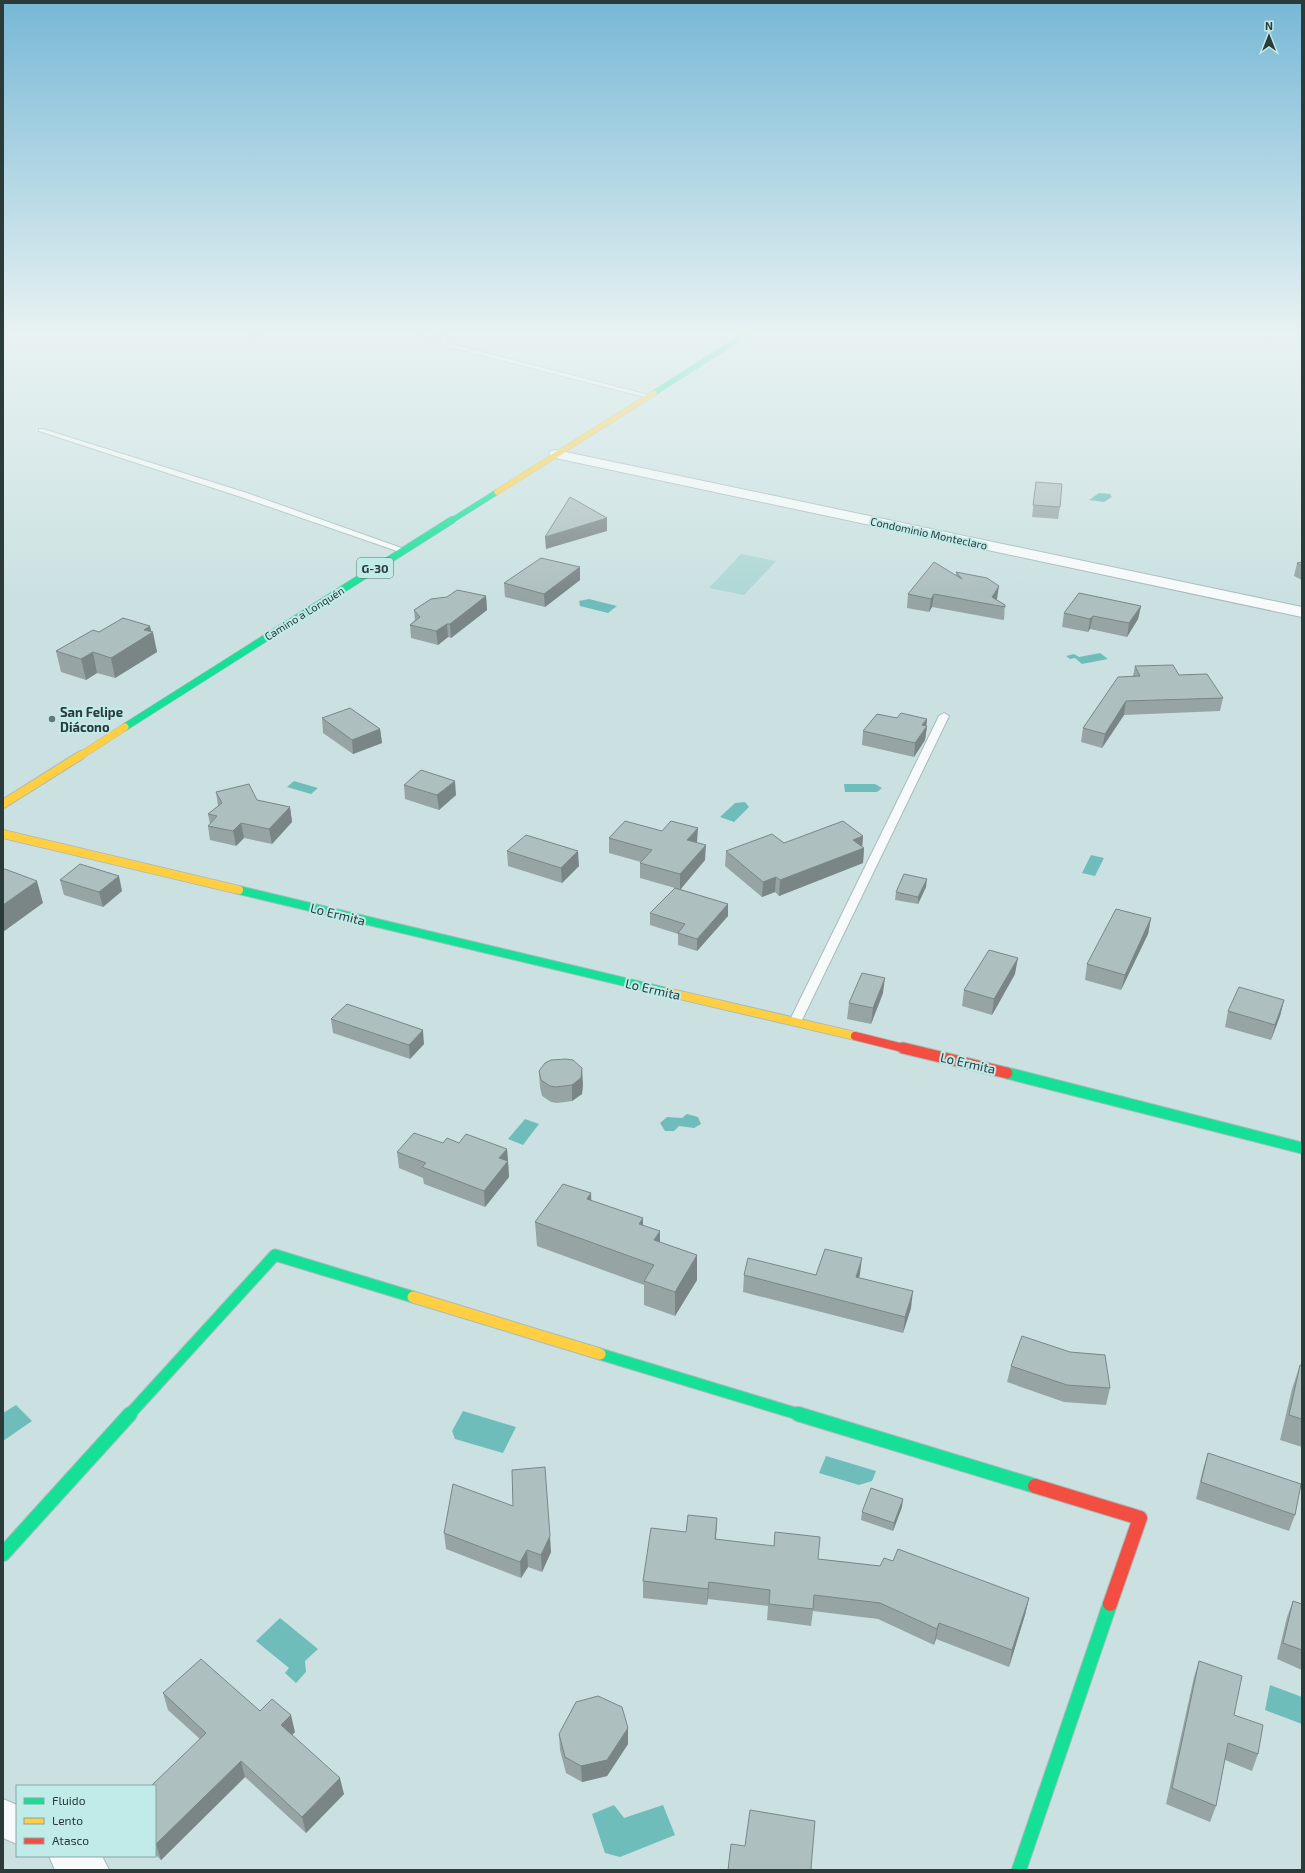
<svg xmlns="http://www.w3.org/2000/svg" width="1305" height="1873" font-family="'Exo 2',sans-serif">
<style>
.green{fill:#aed7d5}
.water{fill:#6fbdba}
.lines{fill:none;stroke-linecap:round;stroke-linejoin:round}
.lane-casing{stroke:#a9baba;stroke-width:2}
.street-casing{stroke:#a9baba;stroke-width:2}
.fast-far4-casing{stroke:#a9baba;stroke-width:6}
.fast-far3-casing{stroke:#a9baba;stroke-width:8}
.fast-far2-casing{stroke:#a9baba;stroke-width:10}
.fast-far1-casing{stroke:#a9baba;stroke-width:13}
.fast-casing{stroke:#a9baba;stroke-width:16}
.slow-far3-casing{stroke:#a9baba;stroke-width:6}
.slow-far2-casing{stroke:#a9baba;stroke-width:8}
.slow-far1-casing{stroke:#a9baba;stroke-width:10}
.slow-casing{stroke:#a9baba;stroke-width:13}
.jam-far2-casing{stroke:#a9baba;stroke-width:10}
.jam-far1-casing{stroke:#a9baba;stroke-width:13}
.jam-casing{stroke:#a9baba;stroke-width:16}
.lane{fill:#f7fafa;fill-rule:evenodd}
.street{fill:#f7fafa;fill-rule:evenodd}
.fast-far4{stroke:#16e098;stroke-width:5.5}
.fast-far3{stroke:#16e098;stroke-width:7}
.fast-far2{stroke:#16e098;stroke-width:8}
.fast-far1{stroke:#16e098;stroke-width:11}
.fast{stroke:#16e098;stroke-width:14}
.slow-far3{stroke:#ffcf43;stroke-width:5.5}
.slow-far2{stroke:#ffcf43;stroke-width:7}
.slow-far1{stroke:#ffcf43;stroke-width:8}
.slow{stroke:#ffcf43;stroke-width:11}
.jam-far2{stroke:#f24e42;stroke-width:8}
.jam-far1{stroke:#f24e42;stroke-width:11}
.jam{stroke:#f24e42;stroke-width:14}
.wall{fill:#96a4a4}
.shaded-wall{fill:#7a8686}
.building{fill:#aebfbf;stroke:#7a8686}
.poi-dot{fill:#637574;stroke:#c1ebe9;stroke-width:1.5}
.labels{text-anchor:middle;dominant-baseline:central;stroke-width:4;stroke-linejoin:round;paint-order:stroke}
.far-street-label{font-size:11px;fill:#2b3b3a;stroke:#c1ebe9}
.shield{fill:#c1ebe9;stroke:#58706e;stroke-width:1}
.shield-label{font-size:12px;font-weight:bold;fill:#2b3b3a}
.poi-label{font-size:13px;font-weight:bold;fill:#2b3b3a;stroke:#c1ebe9;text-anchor:start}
.street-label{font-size:13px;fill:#2b3b3a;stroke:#c1ebe9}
</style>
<rect width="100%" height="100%" fill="#cbe1e1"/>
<path class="green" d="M741,554l35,7 -32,34 -35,-7z"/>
<g class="water">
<path d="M1099,493l11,1 2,3 -8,5 -15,-2z"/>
<path d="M589,599l28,7 -9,7 -28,-7 -1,-5z"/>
<path d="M1100,653l8,6 -26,5 -7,-6 -5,1 -4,-3 8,-2 5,3z"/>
<path d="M294,781l24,7 -7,6 -24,-7z"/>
<path d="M844,784h31l7,4 -5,4h-32z"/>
<path d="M745,802l4,5 -15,15 -14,-5 15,-14z"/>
<path d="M1091,855l13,3 -9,18 -13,-3z"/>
<path d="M687,1114l11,3 3,7 -7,4 -15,-2 -5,5h-9l-5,-8 7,-6 15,1z"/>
<path d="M525,1119l14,5 -16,21 -15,-6z"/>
<path d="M16,1405l16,16 -29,20v-28z"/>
<path d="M463,1411l53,16 -13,26 -48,-14 -3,-8z"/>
<path d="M826,1456l50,15 -4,10 -13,4 -40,-12z"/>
<path d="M280,1618l38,31 -13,12 1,11 -10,11 -11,-10 4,-5 -33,-27z"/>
<path d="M1270,1685l32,12v27l-37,-14z"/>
<path d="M614,1805l10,13 39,-13 12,30 -55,22 -15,-4 -13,-39z"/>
</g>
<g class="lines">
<g class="lane-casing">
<g id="lane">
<path d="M414,333l34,3 -1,7 205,53 -3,2 -208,-53 1,-7z"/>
<path d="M39,429h4l204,64 160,57 -7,2 -159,-55 -202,-66z"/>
<path d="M944,713l5,3 -148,306 -2,3h-8l-2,-3 150,-306z"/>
</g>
</g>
<g class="street-casing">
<g id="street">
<path d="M556,450l746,157v10l-751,-160 -2,-3 2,-3z"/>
<path d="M3,1799l14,6v39l-14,-6z"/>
<path d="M49,1856h53l7,14h-54z"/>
</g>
</g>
<g class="fast-far4-casing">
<g id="fast-far4">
<path d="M654,393l94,-60"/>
<path d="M451,521l46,-29"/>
</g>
</g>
<g class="fast-far3-casing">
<path id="fast-far3" d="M125,727l327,-207"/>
</g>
<g class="fast-far2-casing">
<path id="fast-far2" d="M239,890l428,102"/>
</g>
<g class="fast-far1-casing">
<g id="fast-far1">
<path d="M1007,1073l295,75"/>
<path d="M600,1354l201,61"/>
<path d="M129,1415l146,-160 138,42"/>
</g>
</g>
<g class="fast-casing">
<g id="fast">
<path d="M798,1414l237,72"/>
<path d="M3,1554l127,-140"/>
<path d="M1019,1870l91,-266"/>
</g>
</g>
<g class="slow-far3-casing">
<path id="slow-far3" d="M497,492l157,-99"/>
</g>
<g class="slow-far2-casing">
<path id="slow-far2" d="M80,756l45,-29"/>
</g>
<g class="slow-far1-casing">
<g id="slow-far1">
<path d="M3,804l78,-49"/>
<path d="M3,834l236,56"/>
<path d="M667,992l188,44"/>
</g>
</g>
<g class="slow-casing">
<path id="slow" d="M413,1297l187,57"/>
</g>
<g class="jam-far2-casing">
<path id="jam-far2" d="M855,1036l52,13"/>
</g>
<g class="jam-far1-casing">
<path id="jam-far1" d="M903,1048l104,25"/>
</g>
<g class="jam-casing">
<path id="jam" d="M1035,1486l105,32 -30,86"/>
</g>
<use href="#lane" class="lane"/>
<use href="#street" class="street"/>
<use href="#fast-far4" class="fast-far4"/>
<use href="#fast-far3" class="fast-far3"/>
<use href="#fast-far2" class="fast-far2"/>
<use href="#fast-far1" class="fast-far1"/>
<use href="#fast" class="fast"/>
<use href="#slow-far3" class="slow-far3"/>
<use href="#slow-far2" class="slow-far2"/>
<use href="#slow-far1" class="slow-far1"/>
<use href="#slow" class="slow"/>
<use href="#jam-far2" class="jam-far2"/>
<use href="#jam-far1" class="jam-far1"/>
<use href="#jam" class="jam"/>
</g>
<g class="wall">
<path d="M1036,482l24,25 -2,12 -26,-2z"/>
<path d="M1302,562v18l-8,-4 3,-13z"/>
<path d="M580,567v13l-35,27 -40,-10 -1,-14z"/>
<path d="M956,572l41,27v1l8,5 -2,15 -71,-13 -3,5 -22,-4 1,-14 48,-18z"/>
<path d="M486,596l1,14 -36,28 -3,-1 -10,8 -27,-7 -1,-13 5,-5 -1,-10z"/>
<path d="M1141,606l-3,13 -11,18 -37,-8 -2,3 -26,-5 2,-14z"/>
<path d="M150,626l7,26 -42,26 -18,-5 -11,7 -25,-8 -5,-21 43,-19z"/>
<path d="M1135,666l44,9 44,23 -3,13 -96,4 -22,33 -21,-6 2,-14 50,-52z"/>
<path d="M322,718l58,11 2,14 -29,11 -30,-21z"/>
<path d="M897,718l30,1 -1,7h1l-2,14 -11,17 -52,-12 1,-14z"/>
<path d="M404,785l52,10 -17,15 -34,-11z"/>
<path d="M216,792l74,15 2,15 -20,22 -28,-6 -8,8 -26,-6 -2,-14 2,-2 -2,-10 10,-8z"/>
<path d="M863,836l-1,11 2,1 -1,15 -84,33 -4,-4 -13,5 -37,-31 1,-15 58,-8z"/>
<path d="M609,838l88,5 8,17 -25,29 48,15v12l-31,35 -19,-6v-11l-28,-9v-12l25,-25 -35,-10v-15l1,-1 -32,-9z"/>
<path d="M507,851l72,15 -17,17 -54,-17z"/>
<path d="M60,880l62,11 -19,16 -39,-12z"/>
<path d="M926,887l-8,17 -23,-4 1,-8z"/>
<path d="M1151,918l-3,16 -27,56 -36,-10 2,-16z"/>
<path d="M1015,974l-23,41 -30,-9 2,-16z"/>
<path d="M883,993l-12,31 -24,-5 2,-16z"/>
<path d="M1284,1000l-4,16 -9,24 -46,-13 3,-16z"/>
<path d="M331,1019l93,25 -14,15 -77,-26z"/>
<path d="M539,1071l44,13 -1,10 -10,7 -15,2 -6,-1 -9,-6 -2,-9z"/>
<path d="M443,1143h16l48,6 2,28 -24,30 -61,-23 -1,-6 -24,-10 -2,-16z"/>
<path d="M591,1193v8l52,24 54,55 -22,36 -31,-11v-20l-107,-39 -2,-24z"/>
<path d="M860,1274l-1,4 52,30 -8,25 -160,-41 1,-17z"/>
<path d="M1300,1365h2v82l-22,-7 12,-51z"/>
<path d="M1011,1366l99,22 -4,17 -42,-3 -57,-20z"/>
<path d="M1208,1453l87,62 -6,16 -93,-32 7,-30z"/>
<path d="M902,1507l-9,24 -32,-11 1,-8z"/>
<path d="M717,1518l-1,21 102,20 62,7 13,-5 136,37 -4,17 -16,52 -73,-28 -2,6 -56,-26 -65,-8 -2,15 -44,-6 1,-14 -60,-7 -1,6 -64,-7v-17l43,-49z"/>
<path d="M444,1533l107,19 -9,20 -14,-5 -7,11 -75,-29z"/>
<path d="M1293,1601l9,3v66l-25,-11 10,-42z"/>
<path d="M1199,1661l35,54 24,39 -6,17 -27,-11 -9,46 -6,16 -44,-18 28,-127z"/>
<path d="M163,1693l97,18 35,21 -3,3 52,59 -38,39 -61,-56 -84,83 -6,-6v-68l45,-47 -32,-29z"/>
<path d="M559,1734l69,10 -21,32 -25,6 -16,-9 -6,-23z"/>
</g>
<g class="shaded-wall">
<path d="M251,333h14l-14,6z"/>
<path d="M607,518v13l-61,18 -1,-12z"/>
<path d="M580,567v13l-35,27 -1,-13z"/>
<path d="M999,586l-2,13 -3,6 -2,-8z"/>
<path d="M934,594l-2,13 -3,5 2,-13z"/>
<path d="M486,596l1,14 -36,28 -1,-14z"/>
<path d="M1005,605l-1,14 -1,1 2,-13z"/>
<path d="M1141,606l-3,13 -11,18 2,-14z"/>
<path d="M1093,616l-3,13 -2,3 2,-13z"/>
<path d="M447,624l1,13 -10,8 -2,-14z"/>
<path d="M150,626l1,7 2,-1 4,20 -42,26 -4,-20 33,-28z"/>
<path d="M93,652l4,21 -11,7 -5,-21z"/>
<path d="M1126,701l-2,14 -22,33 3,-14z"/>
<path d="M927,719l-1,9 1,-2 -2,14 -11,17 1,-14 7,-18z"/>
<path d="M380,729l2,14 -29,11 -1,-14z"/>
<path d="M455,781l1,14 -17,15 -2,-15z"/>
<path d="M290,807l2,15 -20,22 -3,-15z"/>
<path d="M241,823l3,15 -8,8 -3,-15z"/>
<path d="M698,828l-1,15 -10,-3z"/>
<path d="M863,836l-1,12h2l-1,15 -84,33 1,-16 73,-40z"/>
<path d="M706,845l-1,15 -25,30v-16z"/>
<path d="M578,851l1,15 -17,17 -1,-15z"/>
<path d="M119,876l3,15 -19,16 -4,-15z"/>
<path d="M776,877l-1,15 -13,5 1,-15z"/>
<path d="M927,879l-1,8 -8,17v-7z"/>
<path d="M37,881l6,22 -40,29v-27z"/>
<path d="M728,904v12l-31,35v-12z"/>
<path d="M1151,918l-3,16 -27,56 4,-15z"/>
<path d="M1018,958l-3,16 -23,41 2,-16z"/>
<path d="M885,978l-2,15 -12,31 2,-16z"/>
<path d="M1284,1000l-4,16 -9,24 4,-15z"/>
<path d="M423,1030l1,14 -14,15 -1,-14z"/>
<path d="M582,1068l1,16 -1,10 -10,7v-16z"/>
<path d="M507,1149l1,13v-1l1,16 -24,30 -1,-16 15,-33z"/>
<path d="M591,1193l1,25 -5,-19z"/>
<path d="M643,1218v25l-4,-19z"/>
<path d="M660,1231v24l-6,-15z"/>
<path d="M697,1255v25l-22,36v-24z"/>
<path d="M862,1258l-2,16 -6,19 2,-16z"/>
<path d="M913,1291l-2,17 -8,25 2,-16z"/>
<path d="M903,1499l-1,8 -9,24 1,-8z"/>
<path d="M717,1518l-1,17 -2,21 1,-17z"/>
<path d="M550,1536l1,16 -9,20 -1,-17z"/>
<path d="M527,1550l1,17 -7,11 -1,-16z"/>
<path d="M709,1582l-1,17 -1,6 1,-16z"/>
<path d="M1029,1598l-4,17 -16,52 3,-17z"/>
<path d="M939,1623l-3,16 -2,6 3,-16z"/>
<path d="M291,1715l4,17 -10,10 -4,-17z"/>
<path d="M628,1728v16l-21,32 -25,6 -1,-16z"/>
<path d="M241,1761l4,16 -84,83 -5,-16z"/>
<path d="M340,1778l4,16 -38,39 -4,-16z"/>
</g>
<g class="building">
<path d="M1036,482l26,2 -2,23 -27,-2z"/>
<path d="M570,497l37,21 -62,19z"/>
<path d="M541,558l39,9 -36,27 -40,-11z"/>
<path d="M934,562l28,17 -6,-7 31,6 12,8 -7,11 13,8v2l-71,-13 -3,5 -23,-5z"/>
<path d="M1302,562v4l-5,-3z"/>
<path d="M457,590l29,6 -36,28h-3l-11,7 -26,-6 10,-8 -6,-7 17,-11 16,-2z"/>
<path d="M1079,593l62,13 -12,17 -36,-7 -3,3 -26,-6z"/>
<path d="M123,618l27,8 -6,4 9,2 -42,26 -18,-6 -12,7 -25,-8 37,-21 6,2z"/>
<path d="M1173,665l6,10 28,-1 16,24 -97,3 -21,33 -22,-6 35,-51 22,-1 -5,-10z"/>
<path d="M350,708l30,21 -28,11 -30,-22z"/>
<path d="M901,713l26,6 -5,6 5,1 -12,17 -52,-12 14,-17 20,4z"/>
<path d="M421,770l34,11 -18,14 -33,-10z"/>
<path d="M249,784l8,16 33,7 -21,22 -28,-6 -8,8 -25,-5 9,-10 -9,-2 14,-11 -6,-11z"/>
<path d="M625,821l37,10 9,-10 27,7 -11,12 19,5 -26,29 -40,-11 12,-13 -43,-12z"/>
<path d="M843,821l20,15 -10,4 11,8 -84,32 -4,-3 -13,5 -37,-31 46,-17 12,9z"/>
<path d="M526,835l52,16 -17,17 -54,-17z"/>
<path d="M80,864l39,12 -20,16 -39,-12z"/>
<path d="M5,869l32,12 -34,24v-35z"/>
<path d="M904,874l23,5 -9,18 -22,-5z"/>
<path d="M675,888l53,16 -31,35 -19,-6 7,-9 -35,-11z"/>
<path d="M1116,909l35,9 -26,57 -38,-11z"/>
<path d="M989,950l29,8 -24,41 -30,-9z"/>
<path d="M862,973l23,5 -12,30 -24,-5z"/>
<path d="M1239,987l45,13 -9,25 -47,-14z"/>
<path d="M347,1004l76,26 -14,15 -78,-26z"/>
<path d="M566,1059l7,1 9,8 -1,10 -9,7 -16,2 -6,-1 -9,-6 -2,-9 6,-8 6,-3z"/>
<path d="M414,1133l29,10 4,-5 12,5 7,-9 41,15 -8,9 9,3 -24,30 -62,-24 4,-4 -29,-11z"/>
<path d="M563,1184l28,9 -4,6 56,19 -4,6 21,7 -6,9 43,15 -22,37 -31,-11 10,-16 -119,-43z"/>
<path d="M825,1249l37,9 -6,19 57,14 -8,26 -161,-42 4,-17 68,17z"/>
<path d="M1022,1336l48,16 35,3 5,33 -43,-3 -56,-19z"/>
<path d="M1300,1365h2v54l-13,-4z"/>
<path d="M1208,1453l93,31 -6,31 -94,-33z"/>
<path d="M545,1467l5,69 -9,19 -14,-5 -7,12 -76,-29 9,-49 60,22 -1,-36z"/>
<path d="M871,1488l32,11 -9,24 -32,-11z"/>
<path d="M688,1515l29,3 -2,21 59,7 1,-14 45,5 -2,22 62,7 4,-8 9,3 5,-12 131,49 -17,52 -73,-27 -2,6 -57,-26 -66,-8 -1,14 -44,-5 1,-14 -61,-8 -1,7 -65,-8 8,-53 35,4z"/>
<path d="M1293,1601l9,3v46l-19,-7z"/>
<path d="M201,1659l59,52 12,-12 19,16 -10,10 59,53 -38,39 -61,-56 -85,83h-1v-58h-4l55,-53 -43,-40z"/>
<path d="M1199,1661l43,15 -8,39 29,10 -5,29 -30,-11 -12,63 -44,-18z"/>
<path d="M598,1696l24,11 6,21 -21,32 -26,6 -16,-9 -6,-23 17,-32z"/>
<path d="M750,1810l65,11 -4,47 1,2h-84l3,-26 14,2z"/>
</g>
<linearGradient id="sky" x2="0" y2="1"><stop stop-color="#77b8d6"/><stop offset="0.56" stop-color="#e8f2f2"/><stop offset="1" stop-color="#e8f2f2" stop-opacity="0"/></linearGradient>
<rect width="1305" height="596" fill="url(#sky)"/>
<circle class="poi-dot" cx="52" cy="719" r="4"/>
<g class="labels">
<g class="far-street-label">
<text transform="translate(929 533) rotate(12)">Condominio Monteclaro</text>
<text transform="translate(304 613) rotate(-32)">Camino a Lonquén</text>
</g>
<rect class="shield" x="357" y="558" width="36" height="20" rx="3"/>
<g class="shield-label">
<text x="375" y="568">G-30</text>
</g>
<g class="poi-label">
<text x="60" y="712">San Felipe<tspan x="60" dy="15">Diácono</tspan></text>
</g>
<g class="street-label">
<text transform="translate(338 914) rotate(14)">Lo Ermita</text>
<text transform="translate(653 989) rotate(13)">Lo Ermita</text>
<text transform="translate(968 1063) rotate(13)">Lo Ermita</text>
</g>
</g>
<rect width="1305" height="1873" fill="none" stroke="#2b3b3a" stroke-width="8"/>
<rect x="16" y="1785" width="140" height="72" fill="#c1ebe9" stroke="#85a5a3"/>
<rect x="24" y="1798" width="20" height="6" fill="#16e098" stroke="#85a5a3"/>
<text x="52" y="1805" font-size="12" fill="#2b3b3a">Fluido</text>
<rect x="24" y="1818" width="20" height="6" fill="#ffcf43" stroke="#85a5a3"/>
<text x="52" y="1825" font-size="12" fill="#2b3b3a">Lento</text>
<rect x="24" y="1838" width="20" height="6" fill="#f24e42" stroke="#85a5a3"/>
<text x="52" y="1845" font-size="12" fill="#2b3b3a">Atasco</text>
<g transform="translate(1269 36)" stroke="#c1ebe9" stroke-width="3" paint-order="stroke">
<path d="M0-3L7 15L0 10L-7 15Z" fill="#2b3b3a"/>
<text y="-6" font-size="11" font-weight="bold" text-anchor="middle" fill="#2b3b3a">N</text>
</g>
</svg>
